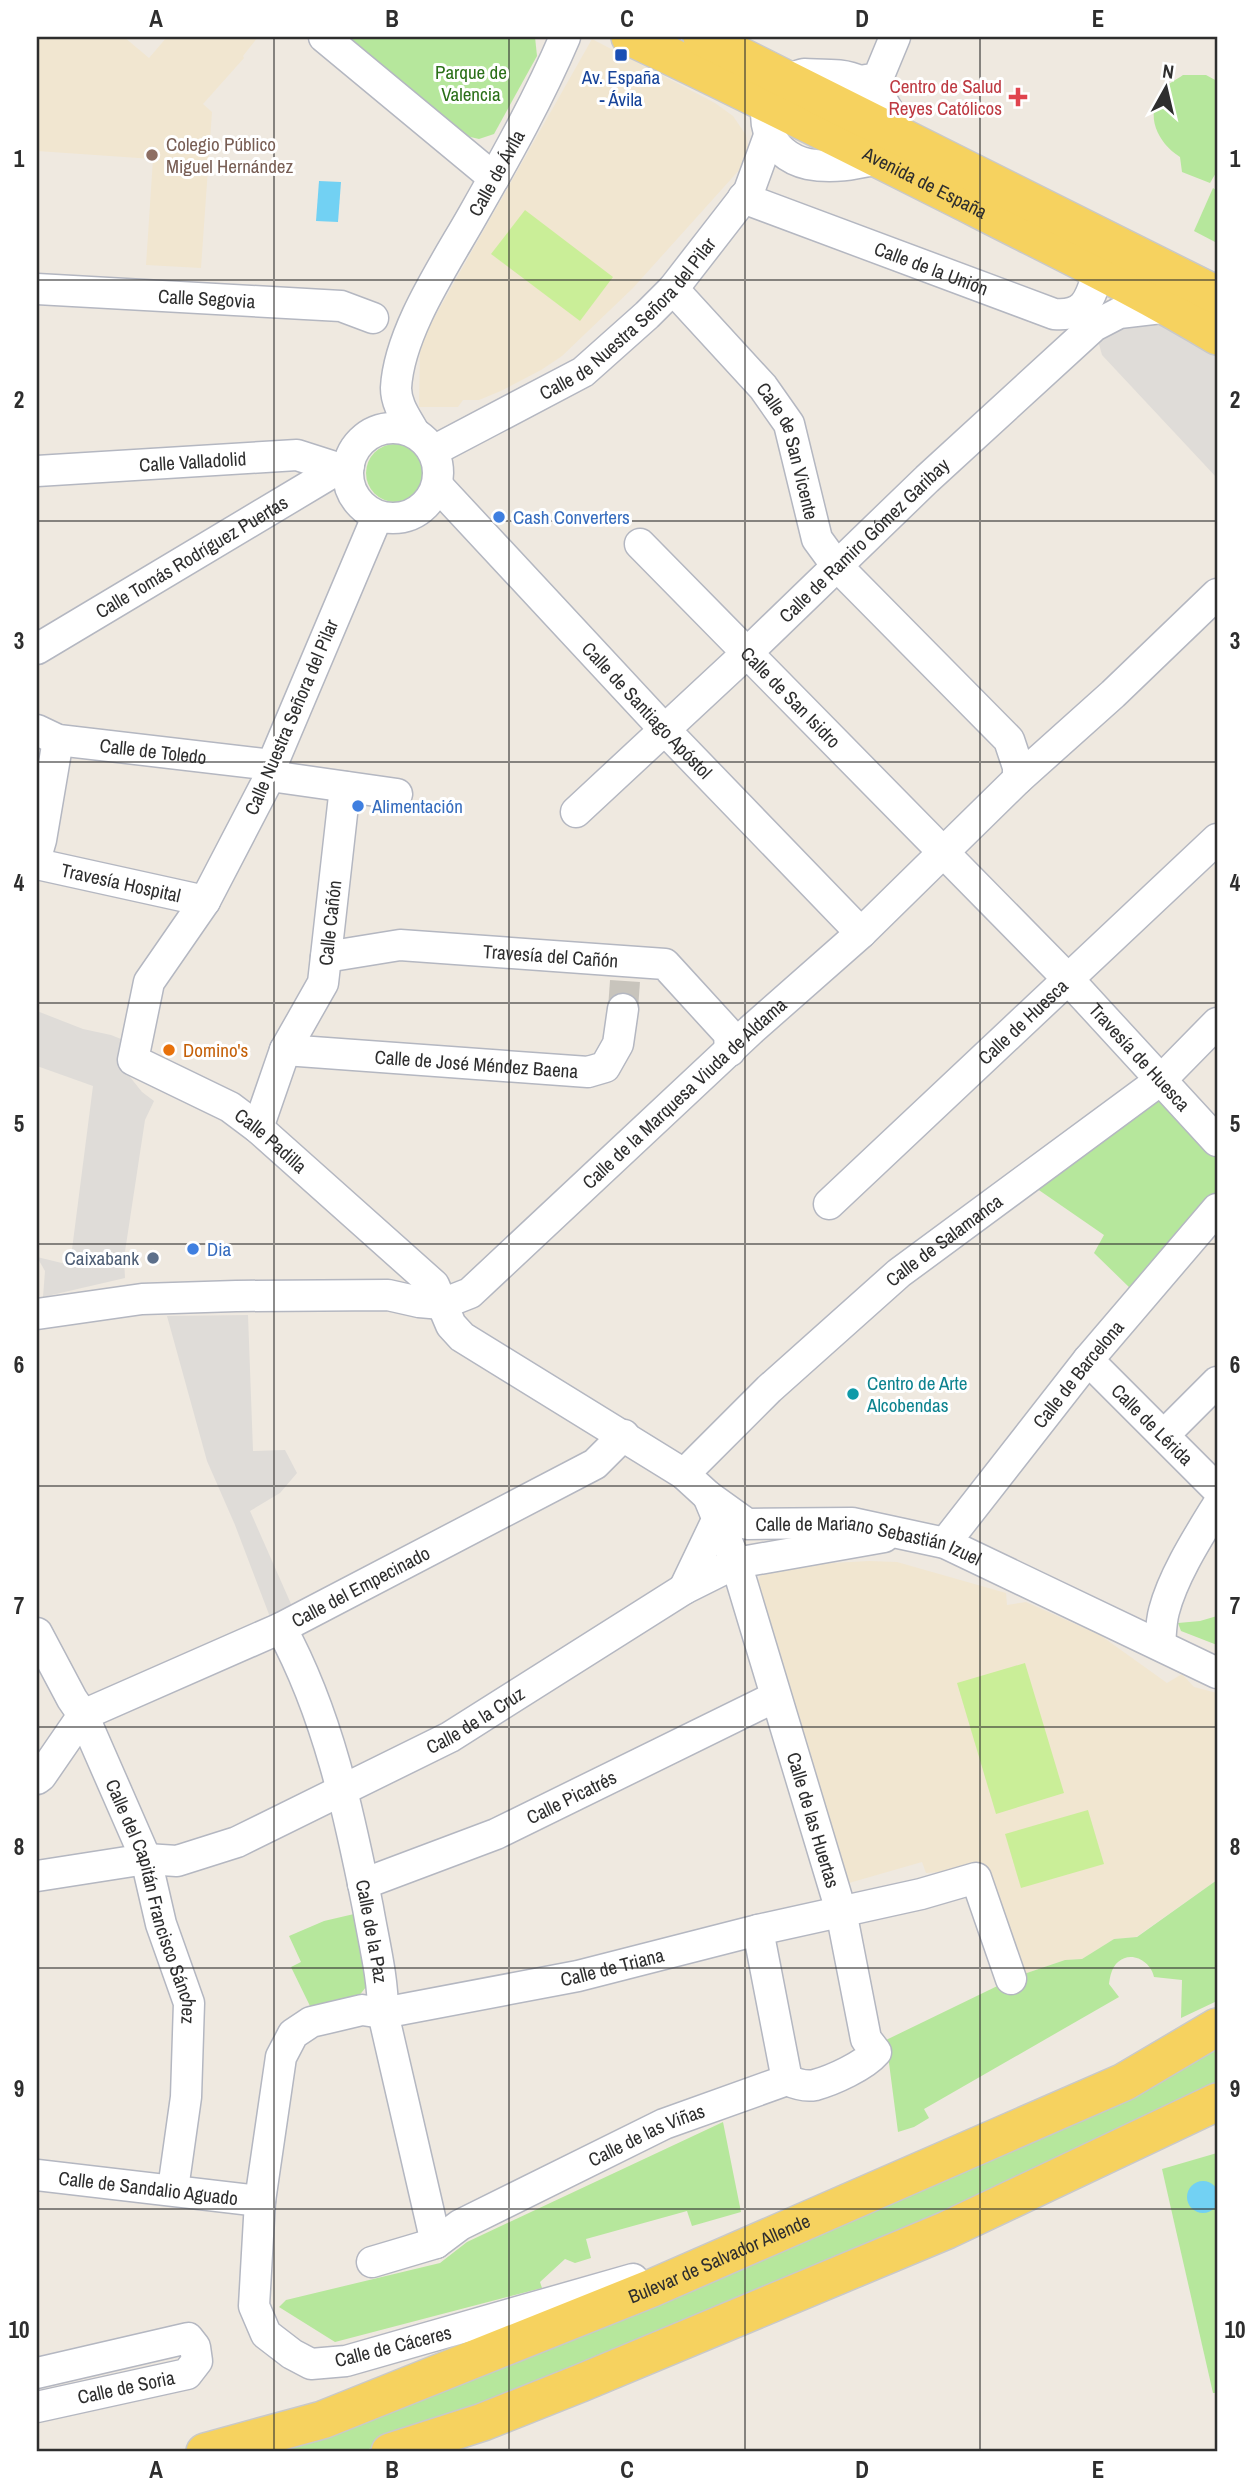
<svg xmlns="http://www.w3.org/2000/svg" width="1254" height="2489" font-family="'Archivo Narrow',sans-serif">
<style>
.education{fill:#f1e6d0}
.green{fill:#b6e79c}
.pitch{fill:#caee98}
.plaza{fill:#dfdcd8}
.water{fill:#72d1f3}
.lines{fill:none;stroke-linecap:round;stroke-linejoin:round}
.minor-tunnel{stroke:#c8c4bc;stroke-width:30;stroke-dasharray:30 15;stroke-linecap:butt}
.minor-casing{stroke:#b4b7c1;stroke-width:33}
.major-casing{stroke:#c9c9c9;stroke-width:40}
.minor{stroke:#fff;stroke-width:30}
.major{stroke:#f6d25f;stroke-width:37}
.grid{fill:none;stroke:#2e2e2e;stroke-width:2;stroke-opacity:0.55}
.transit-dot{fill:#1a4fb4;stroke:#fff;stroke-width:2.5}
.health-dot{fill:#e0444e;stroke:#fff;stroke-width:2.5}
.education-dot{fill:#8d6e63;stroke:#fff;stroke-width:2.5}
.shop-dot{fill:#3f7fe0;stroke:#fff;stroke-width:2.5}
.food-dot{fill:#e8710a;stroke:#fff;stroke-width:2.5}
.service-dot{fill:#5c6f8a;stroke:#fff;stroke-width:2.5}
.culture-dot{fill:#0f9aa8;stroke:#fff;stroke-width:2.5}
.labels{text-anchor:middle;dominant-baseline:central;stroke-width:6;stroke-linejoin:round;paint-order:stroke}
.park-label{font-size:19px;fill:#2b7019;stroke:#fff}
.transit-label{font-size:19px;fill:#164399;stroke:#fff}
.health-label{font-size:19px;fill:#be3a42;stroke:#fff;text-anchor:end}
.education-label{font-size:19px;fill:#785e54;stroke:#fff;text-anchor:start}
.street-label{font-size:19px;fill:#2e2e2e;stroke:#fff}
.shop-label{font-size:19px;fill:#366cbe;stroke:#fff;text-anchor:start}
.food-label{font-size:19px;fill:#c56008;stroke:#fff;text-anchor:start}
.service-label{font-size:19px;fill:#4e5e75;stroke:#fff;text-anchor:end}
.culture-label{font-size:19px;fill:#0d838f;stroke:#fff;text-anchor:start}
.neatline{fill:none;stroke:#2e2e2e;stroke-width:2.5}
.grid-label{font-size:23px;text-anchor:middle;font-weight:bold;fill:#2e2e2e}
</style>
<rect width="100%" height="100%" fill="#efe9e0"/>
<g class="education">
<path d="M37,37h87l25,21 18,-21h91l-15,19 1,2 -41,46 9,8 -11,156 -55,-3 7,-106 -116,-8z"/>
<path d="M592,39l123,64 18,13 13,19 4,23 -117,130 -71,68 -21,14 -38,20 -24,10h-16l-5,7h-39l1,-57 -3,-2z"/>
<path d="M869,1561l28,1 109,31 1,12 19,-3 74,33 67,48 15,-9 12,13 23,6v187l-81,57 -22,2 -32,20 -17,1 -47,16 -32,-107 -60,4 -4,-11 -80,23 -88,-298 7,-12 16,-4 36,-7z"/>
</g>
<g class="green">
<path d="M348,37h187l2,19 -43,78 -15,5 -17,-4z"/>
<path d="M1183,75h23l11,6v90l-7,12 -28,-11 -2,-15c-23,-15 -35,-41 -19,-66 4,-6 15,-11 22,-16z"/>
<path d="M1213,188l4,3v52l-23,-12z"/>
<circle cx="395" cy="473" r="29"/>
<path d="M1157,1096l60,60v35l-86,98 -37,-36 10,-18 -71,-49z"/>
<path d="M1217,1616v29l-36,-14 -3,-8 22,-2z"/>
<path d="M1217,1880v121l-36,17 1,-38 -28,-3c-3,-15 -22,-27 -36,-15 -6,5 -8,14 -9,22l10,13 -195,112 5,9 -15,9 -16,5 -12,-92 132,-64 47,-16 17,-1 32,-20 23,-2z"/>
<path d="M354,1914l16,68 -12,15 -48,9 -19,-39 10,-5 -12,-26 35,-15z"/>
<path d="M1217,2037v49l-75,41 -686,295 -97,30h-85l31,-20z"/>
<path d="M723,2122l18,90 -49,14 -5,-15 -101,28 5,19 -16,5 -10,-4 -25,23 2,6 -207,54 -56,-35 7,-7 154,-37 27,-21z"/>
<path d="M1217,2153v240h-4l-51,-224z"/>
</g>
<g class="pitch">
<path d="M525,210l88,67 -33,44 -89,-67z"/>
<path d="M1025,1663l39,130 -68,21 -39,-131z"/>
<path d="M1088,1810l16,54 -83,24 -16,-54z"/>
</g>
<g class="plaza">
<path d="M1160,308l57,27v143l-115,-123 -8,-29z"/>
<path d="M37,1011l46,18 28,6 10,4 2,21 7,17 12,15 12,9 -9,19 -21,138 1,20 -82,19 2,-26 -8,-14 33,8 23,-179 -56,-20z"/>
<path d="M248,1315l5,136 32,-1 12,23 -17,20 -30,18 45,102 -25,4 -35,-92 -28,-64 -40,-145z"/>
</g>
<g class="water">
<path d="M319,181l22,1 -3,40 -22,-1z"/>
<circle cx="1203" cy="2197" r="16"/>
</g>
<g class="lines">
<path class="minor-tunnel" d="M623,1009l2,-28"/>
<g class="minor-casing">
<g id="minor">
<path d="M324,37l170,141"/>
<path d="M804,74c17,1 40,-1 55,7 18,8 37,33 32,53 -2,8 -9,17 -13,25 -23,5 -45,10 -70,5 -41,-9 -57,-54 -24,-83 5,-4 14,-5 20,-7z"/>
<path d="M860,81l18,-3 17,-41"/>
<path id="s1" d="M743,198l311,116c33,3 36,-17 45,-43"/>
<path id="s2" d="M37,289l304,17 32,12"/>
<path id="s3" d="M673,289l90,98 26,37 28,115 19,26 173,175 9,27v12"/>
<circle cx="393" cy="473" r="45"/>
<path id="s4" d="M414,432c-7,-13 -18,-27 -18,-44 3,-57 50,-125 78,-175 33,-58 65,-115 91,-176"/>
<path id="s5" d="M433,451l150,-79 64,-57 26,-26 76,-98 20,-55"/>
<path id="s6" d="M37,471l260,-16 50,16"/>
<path id="s7" d="M437,485l227,244 197,204"/>
<path id="s8" d="M377,517l-105,248 -2,11 -65,125 -56,81 -16,78 97,47 28,21 176,157 17,40 11,12 222,137 24,22 39,28 105,-1 93,20 272,130"/>
<path id="s9" d="M640,544l428,435 149,162"/>
<path id="s10" d="M37,649l291,-174 21,-10"/>
<path id="s11" d="M37,730l21,10 214,25"/>
<path d="M270,776l127,18"/>
<path id="s12" d="M576,812l171,-159 180,-174 167,-153 25,-13 51,-6"/>
<path d="M37,854l4,-14 17,-100"/>
<path id="s13" d="M37,864l168,37"/>
<path id="s14" d="M326,957l74,-12 265,19 64,70 1,17"/>
<path id="s15" d="M285,1050l303,22 17,-5 13,-23 5,-35"/>
<path id="s16" d="M258,1128l27,-78 38,-67 22,-196"/>
<path id="s17" d="M829,1204l388,-365"/>
<path id="s18" d="M37,1314l105,-15 94,-3 152,-1 31,7 23,2 28,-11 281,-263 110,-97 157,-154 95,-85 104,-100"/>
<path id="s19" d="M1088,1360l129,129"/>
<path d="M1165,1434l52,-52"/>
<path id="s20" d="M684,1474l85,-85 130,-116 263,-194 55,-56"/>
<path id="s21" d="M708,1496l28,67 105,348 25,128 10,13c-12,14 -43,28 -61,33 -10,2 -19,-1 -28,-5"/>
<path id="s22" d="M945,1543l143,-183 129,-151"/>
<path d="M684,1589l34,-71"/>
<path id="s23" d="M281,1628c47,86 68,185 87,280 6,35 15,69 15,105l53,230"/>
<path id="s24" d="M37,1633l35,66 11,16 63,144 15,65 28,79 -3,94 -13,92"/>
<path d="M1160,1644c1,-10 1,-22 4,-33 9,-35 34,-74 53,-105"/>
<path id="s25" d="M37,1779l4,-3 42,-61 198,-87 314,-164 29,-29"/>
<path id="s26" d="M37,1876l109,-17 31,2 60,-19 213,-105 234,-148 52,-26 148,-26"/>
<path id="s27" d="M363,1884l133,-50 279,-137"/>
<path d="M758,1930l29,150"/>
<path id="s28" d="M37,2175l223,26"/>
<path id="s29" d="M372,2262l64,-19 24,-18 204,-101 123,-44"/>
<path id="s30" d="M633,2279l-287,82 -35,3 -19,-10 -26,-20 -12,-28 6,-105 21,-144 12,-23 18,-12 51,-12 21,3 195,-37 180,-46 163,-36 55,-16 35,101"/>
<path d="M37,2373l151,-35 7,9 2,14 -10,13 -150,33"/>
</g>
</g>
<g class="major-casing">
<g id="major">
<path id="s31" d="M630,37c117,55 232,114 348,172 80,41 162,80 239,127"/>
<path d="M702,37l515,258"/>
<path id="s32" d="M205,2452l117,-32 330,-132 472,-206 93,-55"/>
<path d="M390,2452l93,-30 98,-39 366,-153 270,-128"/>
</g>
</g>
<use href="#minor" class="minor"/>
<use href="#major" class="major"/>
</g>
<path class="grid" d="M274,37v2415M509,37v2415M745,37v2415M980,37v2415M37,280h1180M37,521h1180M37,762h1180M37,1003h1180M37,1244h1180M37,1486h1180M37,1727h1180M37,1968h1180M37,2209h1180"/>
<rect class="transit-dot" x="614" y="48" width="14" height="14" rx="3.5"/>
<path class="health-dot" d="M1014.5 86.5h7v7h7v7h-7v7h-7v-7h-7v-7h7z"/>
<circle class="education-dot" cx="152" cy="155" r="7"/>
<g class="shop-dot">
<circle cx="499" cy="517" r="7"/>
<circle cx="358" cy="806" r="7"/>
<circle cx="193" cy="1249" r="7"/>
</g>
<circle class="food-dot" cx="169" cy="1050" r="7"/>
<circle class="service-dot" cx="153" cy="1258" r="7"/>
<circle class="culture-dot" cx="853" cy="1394" r="7"/>
<g class="labels">
<g class="park-label">
<text x="471" y="72">Parque de<tspan x="471" dy="22">Valencia</tspan></text>
</g>
<g class="transit-label">
<text x="621" y="77">Av. España<tspan x="621" dy="22">- Ávila</tspan></text>
</g>
<g class="health-label">
<text x="1002" y="86">Centro de Salud<tspan x="1002" dy="22">Reyes Católicos</tspan></text>
</g>
<g class="education-label">
<text x="166" y="144">Colegio Público<tspan x="166" dy="22">Miguel Hernández</tspan></text>
</g>
<g class="street-label">
<text stroke="none"><textPath href="#s4" startOffset="287">Calle de Ávila</textPath></text>
<text stroke="none"><textPath href="#s31" startOffset="329">Avenida de España</textPath></text>
<text stroke="none"><textPath href="#s1" startOffset="201">Calle de la Unión</textPath></text>
<text stroke="none"><textPath href="#s2" startOffset="170">Calle Segovia</textPath></text>
<text stroke="none"><textPath href="#s5" startOffset="238">Calle de Nuestra Señora del Pilar</textPath></text>
<text stroke="none"><textPath href="#s3" startOffset="203">Calle de San Vicente</textPath></text>
<text stroke="none"><textPath href="#s6" startOffset="156">Calle Valladolid</textPath></text>
<text stroke="none"><textPath href="#s12" startOffset="396">Calle de Ramiro Gómez Garibay</textPath></text>
<text stroke="none"><textPath href="#s10" startOffset="180">Calle Tomás Rodríguez Puertas</textPath></text>
<text stroke="none"><textPath href="#s9" startOffset="215">Calle de San Isidro</textPath></text>
<text stroke="none"><textPath href="#s7" startOffset="308">Calle de Santiago Apóstol</textPath></text>
<text transform="translate(291 717) rotate(-67)">Calle Nuestra Señora del Pilar</text>
<text stroke="none"><textPath href="#s11" startOffset="119">Calle de Toledo</textPath></text>
<text stroke="none"><textPath href="#s13" startOffset="86">Travesía Hospital</textPath></text>
<text stroke="none"><textPath href="#s16" startOffset="220">Calle Cañón</textPath></text>
<text stroke="none"><textPath href="#s14" startOffset="226">Travesía del Cañón</textPath></text>
<text stroke="none"><textPath href="#s17" startOffset="266">Calle de Huesca</textPath></text>
<text stroke="none"><textPath href="#s9" startOffset="716">Travesía de Huesca</textPath></text>
<text stroke="none"><textPath href="#s15" startOffset="192">Calle de José Méndez Baena</textPath></text>
<text stroke="none"><textPath href="#s18" startOffset="730">Calle de la Marquesa Viuda de Aldama</textPath></text>
<text stroke="none"><textPath href="#s8" startOffset="760">Calle Padilla</textPath></text>
<text stroke="none"><textPath href="#s20" startOffset="350">Calle de Salamanca</textPath></text>
<text stroke="none"><textPath href="#s22" startOffset="215">Calle de Barcelona</textPath></text>
<text stroke="none"><textPath href="#s19" startOffset="91">Calle de Lérida</textPath></text>
<text stroke="none"><textPath href="#s8" startOffset="1503">Calle de Mariano Sebastián Izuel</textPath></text>
<text stroke="none"><textPath href="#s25" startOffset="385">Calle del Empecinado</textPath></text>
<text stroke="none"><textPath href="#s26" startOffset="472">Calle de la Cruz</textPath></text>
<text stroke="none"><textPath href="#s27" startOffset="226">Calle Picatrés</textPath></text>
<text stroke="none"><textPath href="#s21" startOffset="341">Calle de las Huertas</textPath></text>
<text stroke="none"><textPath href="#s24" startOffset="294">Calle del Capitán Francisco Sánchez</textPath></text>
<text stroke="none"><textPath href="#s23" startOffset="318">Calle de la Paz</textPath></text>
<text stroke="none"><textPath href="#s30" startOffset="1024">Calle de Triana</textPath></text>
<text stroke="none"><textPath href="#s29" startOffset="304">Calle de las Viñas</textPath></text>
<text stroke="none"><textPath href="#s28" startOffset="112">Calle de Sandalio Aguado</textPath></text>
<text stroke="none"><textPath href="#s32" startOffset="550">Bulevar de Salvador Allende</textPath></text>
<text transform="translate(393 2346) rotate(-14)">Calle de Cáceres</text>
<text transform="translate(126 2387) rotate(-12)">Calle de Soria</text>
</g>
<g class="shop-label">
<text x="513" y="517">Cash Converters</text>
<text x="372" y="806">Alimentación</text>
<text x="207" y="1249">Dia</text>
</g>
<g class="food-label">
<text x="183" y="1050">Domino's</text>
</g>
<g class="service-label">
<text x="139" y="1258">Caixabank</text>
</g>
<g class="culture-label">
<text x="867" y="1383">Centro de Arte<tspan x="867" dy="22">Alcobendas</tspan></text>
</g>
</g>
<rect width="1254" height="2489" fill="none" stroke="#ffffff" stroke-width="77"/>
<g transform="translate(1166 88) rotate(8)" stroke="#ffffff" stroke-width="5" paint-order="stroke">
<path d="M0-5L12 26L0 18L-12 26Z" fill="#2e2e2e"/>
<text y="-10" font-size="19" font-weight="bold" text-anchor="middle" fill="#2e2e2e">N</text>
</g>
<rect x="38" y="38" width="1178" height="2412" class="neatline"/>
<g class="grid-label">
<text x="156" y="27">A</text>
<text x="392" y="27">B</text>
<text x="627" y="27">C</text>
<text x="862" y="27">D</text>
<text x="1098" y="27">E</text>
<text x="19" y="167">1</text>
<text x="1235" y="167">1</text>
<text x="19" y="408">2</text>
<text x="1235" y="408">2</text>
<text x="19" y="649">3</text>
<text x="1235" y="649">3</text>
<text x="19" y="891">4</text>
<text x="1235" y="891">4</text>
<text x="19" y="1132">5</text>
<text x="1235" y="1132">5</text>
<text x="19" y="1373">6</text>
<text x="1235" y="1373">6</text>
<text x="19" y="1614">7</text>
<text x="1235" y="1614">7</text>
<text x="19" y="1855">8</text>
<text x="1235" y="1855">8</text>
<text x="19" y="2097">9</text>
<text x="1235" y="2097">9</text>
<text x="19" y="2338">10</text>
<text x="1235" y="2338">10</text>
<text x="156" y="2478">A</text>
<text x="392" y="2478">B</text>
<text x="627" y="2478">C</text>
<text x="862" y="2478">D</text>
<text x="1098" y="2478">E</text>
</g>
</svg>
